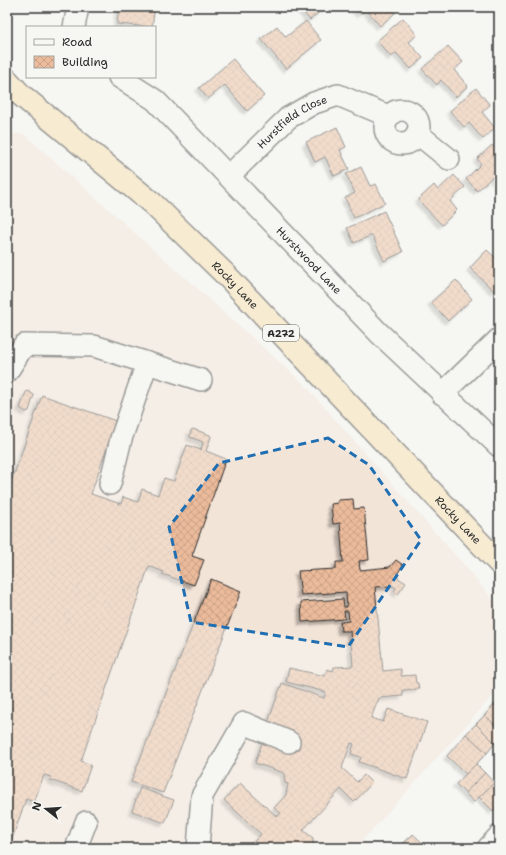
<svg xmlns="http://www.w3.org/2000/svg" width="506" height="855" font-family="'Shantell Sans',sans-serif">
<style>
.built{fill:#f3e4d8}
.building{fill:url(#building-cross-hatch);stroke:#2b2b2b;filter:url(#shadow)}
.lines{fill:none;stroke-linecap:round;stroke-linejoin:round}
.minor-casing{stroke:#2b2b2b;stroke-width:24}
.highway-casing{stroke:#2b2b2b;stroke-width:25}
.minor{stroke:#f6f6f2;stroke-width:21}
.highway{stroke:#f9ddab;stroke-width:22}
.marked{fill:none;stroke:#1f6fb2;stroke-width:3;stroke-dasharray:8 5;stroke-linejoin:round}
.labels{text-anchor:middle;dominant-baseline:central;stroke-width:3;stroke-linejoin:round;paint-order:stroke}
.shield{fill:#f6f6f2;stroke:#686867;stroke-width:1}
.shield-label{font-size:10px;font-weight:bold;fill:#2b2b2b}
.street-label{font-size:11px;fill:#2b2b2b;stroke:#f6f6f2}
</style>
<defs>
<pattern id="building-cross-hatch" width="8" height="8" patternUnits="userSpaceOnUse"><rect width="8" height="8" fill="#ebbb9b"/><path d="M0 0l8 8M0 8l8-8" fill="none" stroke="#caa186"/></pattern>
<filter id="shadow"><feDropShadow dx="-3.5" dy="3.5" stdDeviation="1" flood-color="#0004"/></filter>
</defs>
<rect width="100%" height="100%" fill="#f6f6f2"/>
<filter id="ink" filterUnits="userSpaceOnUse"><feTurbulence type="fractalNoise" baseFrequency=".025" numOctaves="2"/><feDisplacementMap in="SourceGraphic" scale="8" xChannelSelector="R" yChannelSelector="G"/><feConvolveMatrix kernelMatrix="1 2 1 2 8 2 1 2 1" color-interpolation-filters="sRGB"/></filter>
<g filter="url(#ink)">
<path class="built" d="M7,134h17l280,250 160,181 35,42v82l-143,159h-349z"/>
<g class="building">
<path d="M119,7h36l-3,20 -35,-3z"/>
<path d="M299,7h26l-15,13z"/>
<path d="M354,7h36l5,6 -15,13 -14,-17 -6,5z"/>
<path d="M403,18l14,17 -8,7 14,16 -12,11 -15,-16 -5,4 -14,-16z"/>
<path d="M306,21l15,19 -35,29 -25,-30 16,-13 9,11z"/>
<path d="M448,46l15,16 -9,8 14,16 -12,11 -15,-17 -4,5 -15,-16z"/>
<path d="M233,59l31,37 -17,15 -22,-26 -17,14 -9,-11z"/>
<path d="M476,88l14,17 -8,7 13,16 -12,11 -14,-16 -5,4 -14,-16z"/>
<path d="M337,127l9,20 -6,3 9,19 -15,7 -9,-19 -10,5 -9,-20z"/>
<path d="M492,145l7,7v31l-7,-6 -15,14 -11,-12 15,-15 -4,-5z"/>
<path d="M361,167l9,19 6,-2 9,19 -31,15 -9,-20 10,-5 -9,-19z"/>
<path d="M454,175l11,12 -15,14 7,9 -15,15 -24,-25 16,-15 4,5z"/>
<path d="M384,211l19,41 -19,9 -12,-26 -18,8 -7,-15z"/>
<path d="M487,250l12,11v24l-5,6 -24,-23z"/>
<path d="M456,280l16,19 -24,22 -17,-19z"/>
<path d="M28,391l6,4 -5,16 -3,1 -6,-4 6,-16z"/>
<path d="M42,395l74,26 -25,73 30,10 2,-7 15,5 4,-13 16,6 6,-17 10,3 13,-36 14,5 2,-8 -13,-5 1,-7 2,-1 17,6 1,2 -5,14 20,8 -34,97 12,4 -10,25 -32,-11 2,-2 -15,-6 -68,195 10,4 -9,26 -32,-11 1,-3 -7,-2 -10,27 -8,-3 -17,49h-2v-354z"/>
<path d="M353,499l1,10 10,-1 5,52 -10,1 1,9 30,-3 6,-7 7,5 -5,8v5l8,5 -8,11 -4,-3 2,-3 -3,-2 -18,1 8,84 18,-2v7l14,-1 1,8h2l1,6 -16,1v6l-24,2 -8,20 12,4 5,-13 39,13 -20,57 -48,-17 2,-5 -10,-3 3,-10 -3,-1 -9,25 15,14 7,-7 8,8 -18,19 -13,-13 -38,41 10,8v10h-65l13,-14 -37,-34 16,-17 37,34 4,-4 -7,-5 12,-13 2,-11 -3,-1 -1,-10 -29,-10 9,-26 25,5 4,-11 -7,-2 -2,5 -18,-6 16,-45 42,15 2,-6 -40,-10 3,-14 36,8 2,-7 6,2 1,-4 19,-1 -3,-35h-9l-1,-9 9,-1 -1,-10h-4l1,8 -43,3 -1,-20 42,-3 1,8h3l-1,-15 -45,3 -3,-24 38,-2v-7h7l-3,-39 -7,1 -2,-20 7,-1v-3z"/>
<path d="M211,579l30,12 -78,202 -32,-11z"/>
<path d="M499,700v10l-5,-5z"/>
<path d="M494,705l5,5v19l-14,-14z"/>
<path d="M485,715l14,14v11l-4,3 -19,-19z"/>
<path d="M476,724l19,19 -8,10 -21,-19z"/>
<path d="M466,734l21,19 -21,21 -19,-18z"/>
<path d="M476,764l9,9 -20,20 -9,-9z"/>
<path d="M485,773l9,10 -20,19 -9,-9z"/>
<path d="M494,783l5,5v16l-6,7 -14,-14z"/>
<path d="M140,788l34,12 -9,23 -33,-12z"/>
<path d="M413,834l15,14h-29z"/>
</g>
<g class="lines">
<g class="minor-casing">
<g id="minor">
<path d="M74,27l4,-20"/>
<path id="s1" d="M119,77l36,23 224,233 120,113"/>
<circle cx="402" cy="127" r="17"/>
<path d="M417,133l32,26"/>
<path id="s2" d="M229,176l59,-58 26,-15 24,-8 50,21"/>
<path d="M7,372l17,-27 70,1 107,34"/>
<path d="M442,394l57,-55"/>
<path d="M110,484l11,-45 26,-76"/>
<path d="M76,848l10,-26"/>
<path d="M198,848l4,-52 42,-73 45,19"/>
<path d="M488,848l11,-12"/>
</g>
</g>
<g class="highway-casing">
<g id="highway">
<path id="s3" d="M7,80l14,15 131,108 75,73 272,287"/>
</g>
</g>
<use href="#minor" class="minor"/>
<use href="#highway" class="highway"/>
</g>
</g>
<path d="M0 0H506V855H0ZM328,438l41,27 52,75 -73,107 -157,-25 -22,-95 50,-64z" fill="#f6f6f2" fill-opacity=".55" fill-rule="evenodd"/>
<path class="marked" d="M328,438l41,27 52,75 -73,107 -157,-25 -22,-95 50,-64z"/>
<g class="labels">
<rect class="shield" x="263" y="325" width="36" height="16" rx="3"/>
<g class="shield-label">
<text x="281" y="333">A272</text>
</g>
<g class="street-label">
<text stroke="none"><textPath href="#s2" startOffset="84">Hurstfield Close</textPath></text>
<text stroke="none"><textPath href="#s1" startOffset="265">Hurstwood Lane</textPath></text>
<text stroke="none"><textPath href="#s3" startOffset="307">Rocky Lane</textPath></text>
<text stroke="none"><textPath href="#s3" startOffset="631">Rocky Lane</textPath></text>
</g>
</g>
<rect width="506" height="855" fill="none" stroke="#f6f6f2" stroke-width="24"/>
<rect x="12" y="12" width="482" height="831" fill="none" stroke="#2b2b2b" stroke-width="1.5" filter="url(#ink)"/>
<rect x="26" y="26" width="130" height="52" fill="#f6f6f2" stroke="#a5a5a2"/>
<rect x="34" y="39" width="20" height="6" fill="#f6f6f2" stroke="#a5a5a2"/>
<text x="62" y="46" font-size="12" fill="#2b2b2b">Road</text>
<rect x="34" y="56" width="20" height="12" fill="url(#building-cross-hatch)" stroke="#a5a5a2"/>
<text x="62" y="66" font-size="12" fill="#2b2b2b">Building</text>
<g transform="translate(46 809) rotate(287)" stroke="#f6f6f2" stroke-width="3" paint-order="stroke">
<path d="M0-3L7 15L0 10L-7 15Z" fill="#2b2b2b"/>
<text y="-6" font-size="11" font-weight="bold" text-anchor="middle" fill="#2b2b2b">N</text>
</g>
</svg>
